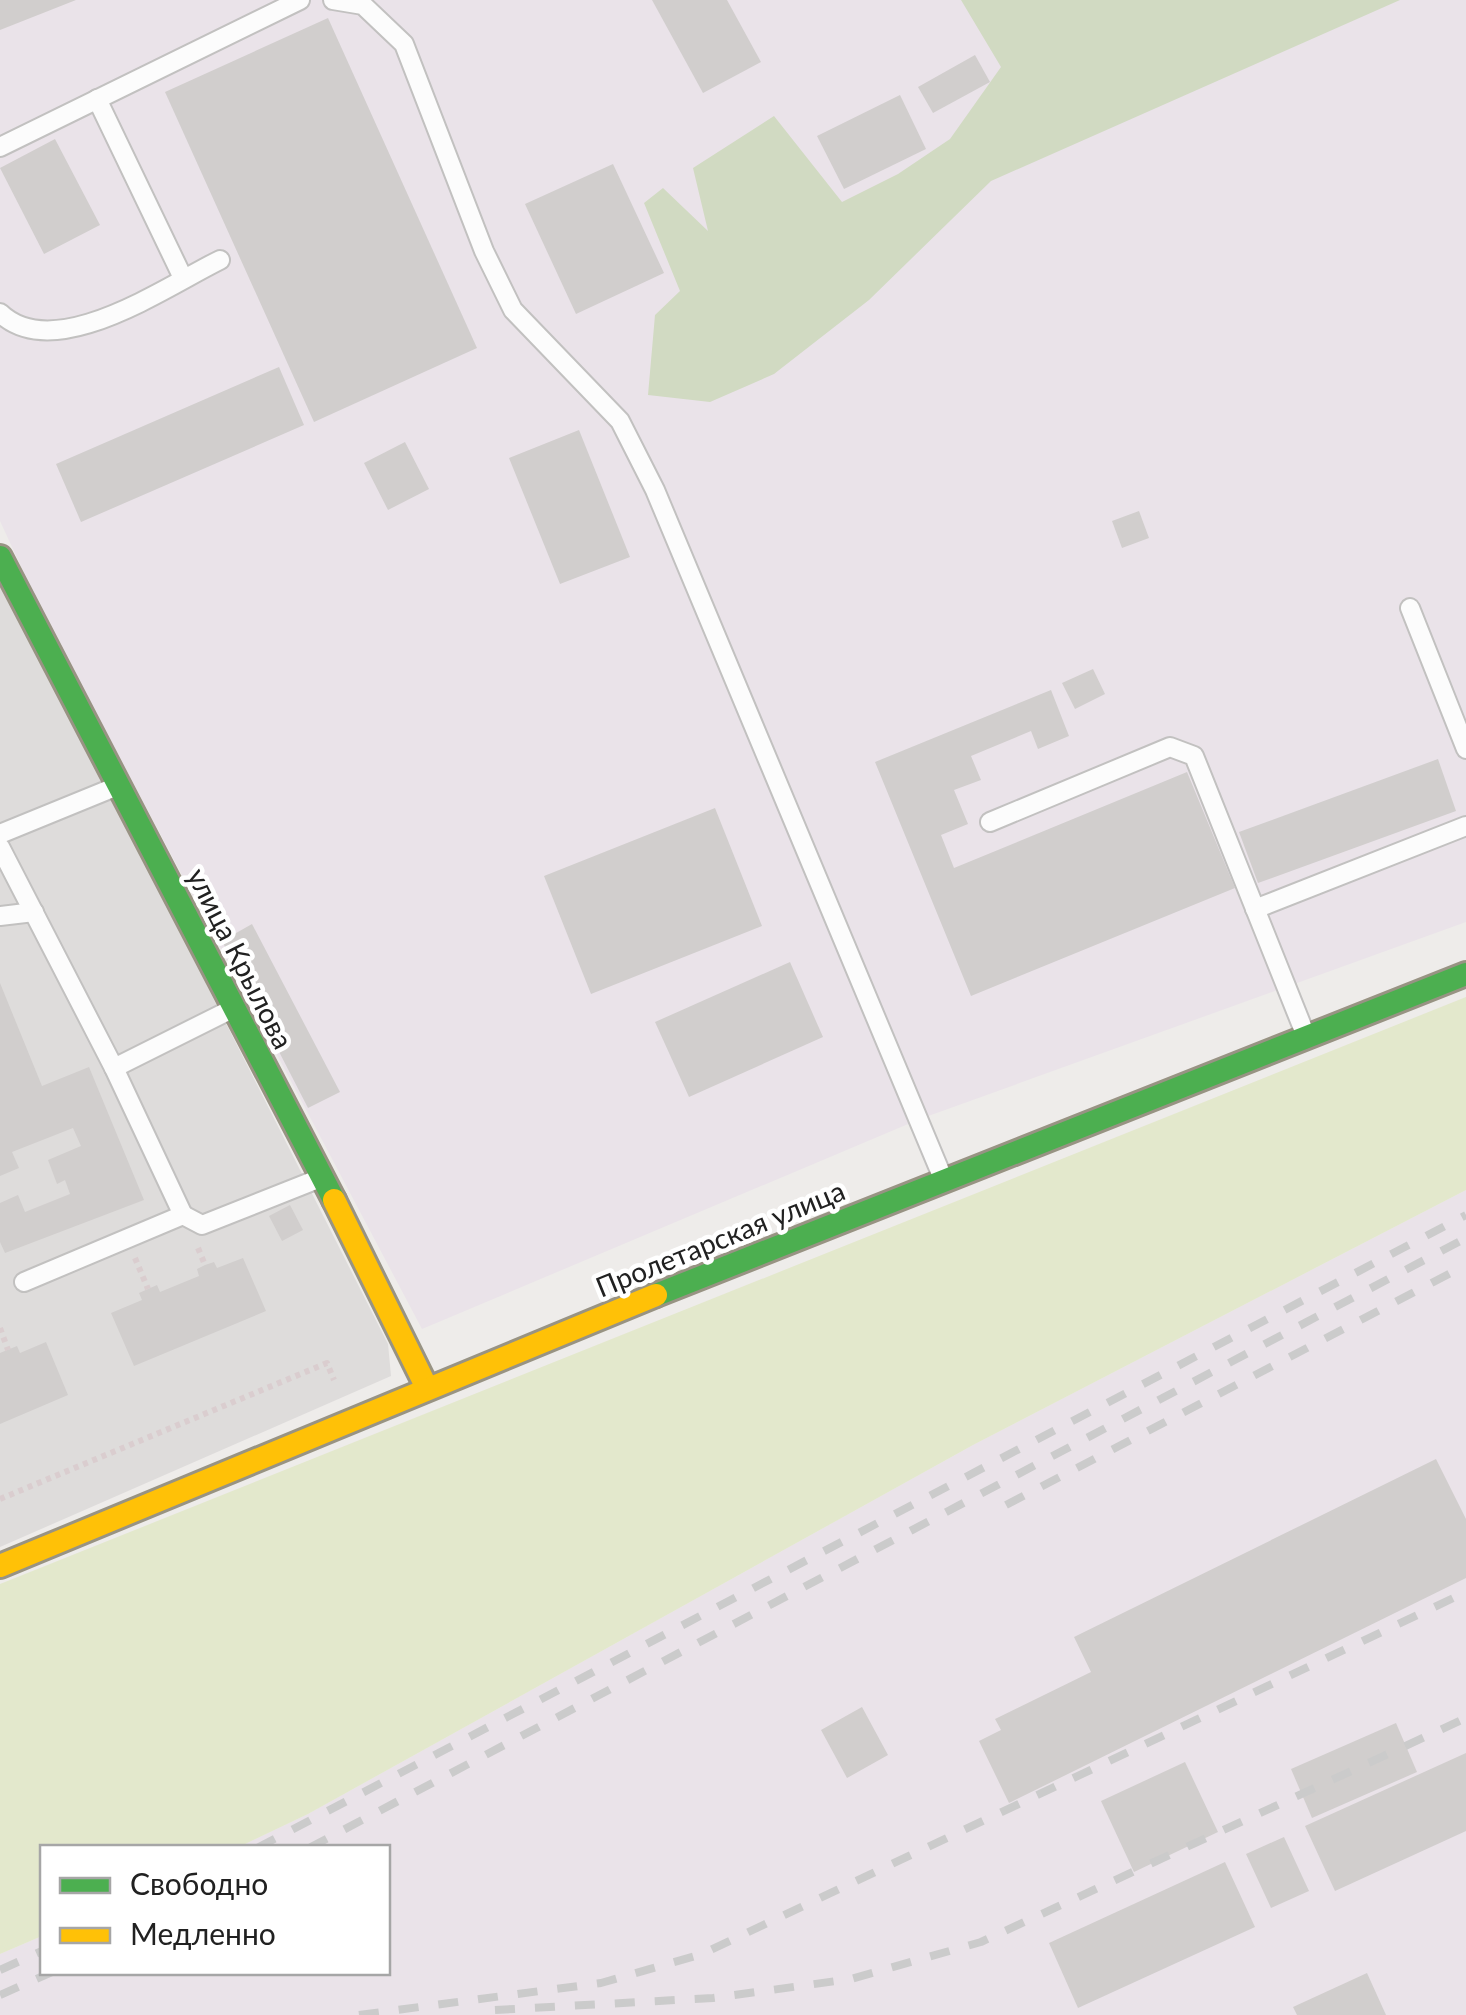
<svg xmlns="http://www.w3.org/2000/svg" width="1466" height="2015" font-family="Lato,sans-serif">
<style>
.residential{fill:#dedcdb}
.industrial{fill:#eae3e9}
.grass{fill:#e3e8cc}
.forest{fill:#d1dac2}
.building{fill:#d1cecd}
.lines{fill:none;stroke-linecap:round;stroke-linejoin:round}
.lane-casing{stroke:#c2c1c0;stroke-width:22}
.fast-casing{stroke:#989383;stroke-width:28}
.slow-casing{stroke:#989383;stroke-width:28}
.path{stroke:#dacdcf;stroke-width:6;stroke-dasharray:5 5;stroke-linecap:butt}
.lane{stroke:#fcfcfc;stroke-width:18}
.fast{stroke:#4caf50;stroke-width:22}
.slow{stroke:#ffc107;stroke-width:22}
.rail{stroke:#cbcbcb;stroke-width:8;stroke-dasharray:20 20;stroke-linecap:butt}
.labels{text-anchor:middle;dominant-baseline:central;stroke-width:9;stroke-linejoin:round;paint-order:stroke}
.street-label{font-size:28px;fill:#212121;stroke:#fff}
</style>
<rect width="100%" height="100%" fill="#eeecea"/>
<path class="residential" d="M0,576l388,768 3,32 -391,171z"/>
<g class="industrial">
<path d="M0,0h1466v922l-546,197 -498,210 -385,-728 -37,-80z"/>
<path d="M1466,1190v825h-1466v-61l42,-18v36h346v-124l-149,-1 69,-33 665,-369z"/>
</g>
<path class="grass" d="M1466,997v193l-493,255 -665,369 -69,33 -197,1v88l-42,18v-370z"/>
<path class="forest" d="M961,0h439l-409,181 -122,119 -95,74 -64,28 -62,-7 7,-80 25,-24 -36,-88 19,-15 45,43 -15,-63 81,-52 68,86 56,-28 52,-35 51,-72z"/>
<g class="building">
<path d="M0,0h76l-76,30z"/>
<path d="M652,0h75l34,62 -58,31z"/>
<path d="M328,18l149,330 -163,74 -149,-330z"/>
<path d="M975,55l15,27 -57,31 -15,-26z"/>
<path d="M900,95l26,54 -82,40 -27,-53z"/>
<path d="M55,139l45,86 -56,29 -44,-86z"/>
<path d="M613,164l51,109 -88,41 -51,-110z"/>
<path d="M279,367l25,58 -223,97 -25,-58z"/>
<path d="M579,430l51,127 -70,27 -51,-126z"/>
<path d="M405,442l24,47 -41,21 -24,-47z"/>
<path d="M1139,511l10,27 -27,10 -10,-27z"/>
<path d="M1093,669l12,25 -30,15 -13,-26z"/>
<path d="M1051,690l18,46 -31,13 -7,-18 -60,25 10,24 -27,10 14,34 -27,11 13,33 233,-96 48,116 -264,108 -96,-234z"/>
<path d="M1438,759l18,52 -198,72 -19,-51z"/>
<path d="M715,808l47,118 -171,68 -47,-118z"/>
<path d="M252,924l88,168 -32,16 -86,-167z"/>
<path d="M790,962l33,75 -134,60 -34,-75z"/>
<path d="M0,983l42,103 47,-19 55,133 -139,53 -5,-11v-39l18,-8 7,17 45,-18 -5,-14 -8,4 -9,-24 33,-14 -8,-18 -61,24 7,16 -19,8z"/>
<path d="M290,1205l13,25 -21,11 -13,-25z"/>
<path d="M243,1258l23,53 -132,55 -23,-53 31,-13 -3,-7 18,-8 3,7 39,-16 -2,-7 8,-4 9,-3 3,6z"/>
<path d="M46,1342l22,53 -68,29v-71l17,-7 3,7z"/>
<path d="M1436,1459l30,60v59l-457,225 -30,-62 22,-11 -6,-11 96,-47 -17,-35z"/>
<path d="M862,1707l26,48 -41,23 -26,-48z"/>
<path d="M1396,1723l21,49 -105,46 -21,-49z"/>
<path d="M1466,1753v78l-131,60 -30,-65z"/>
<path d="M1185,1762l33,70 -84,40 -33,-71z"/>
<path d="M1284,1837l25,54 -38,17 -25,-54z"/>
<path d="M1225,1862l30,65 -177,81 -29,-65z"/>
<path d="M1367,1973l19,42h-89l-4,-8z"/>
</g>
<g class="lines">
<g class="lane-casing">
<g id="lane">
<path d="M333,0l30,5 41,39 80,207 29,59 107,111 35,69 287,686"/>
<path d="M97,99l86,179"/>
<path d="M0,147l300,-147"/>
<path d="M0,313c54,52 165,-26 220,-53"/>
<path d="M1410,608l56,141"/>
<path d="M990,822l180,-75 24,9 110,275"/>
<path d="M0,834l115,-47"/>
<path d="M0,847l114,221 69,147"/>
<path d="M1255,909l211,-83"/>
<path d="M0,916l34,-4"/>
<path d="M114,1068l116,-58"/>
<path d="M24,1282l159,-67 19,10 116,-46"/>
</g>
</g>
<g class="fast-casing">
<g id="fast">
<path d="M0,557l334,643"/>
<path d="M656,1295l810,-321"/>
</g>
</g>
<g class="slow-casing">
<g id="slow">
<path d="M334,1200l93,188"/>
<path d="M0,1566l656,-271"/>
</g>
</g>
<g class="path">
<path d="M198,1248l7,17"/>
<path d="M135,1258l13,31"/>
<path d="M0,1328l8,22"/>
<path d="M0,1499l327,-136 7,17"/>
</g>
<use href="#lane" class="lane"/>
<use href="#fast" class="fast"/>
<use href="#slow" class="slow"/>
<g class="rail">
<path d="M1006,1505l460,-240"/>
<path d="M257,1848l1209,-633"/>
<path d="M309,1848l1157,-610"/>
<path d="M0,1970l42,-19"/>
<path d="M0,1995l52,-23"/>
<path d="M495,2010l218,-12 138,-19 130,-37 485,-224"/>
<path d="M359,2015l242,-32 101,-29 764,-362"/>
</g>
</g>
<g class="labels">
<g class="street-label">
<text transform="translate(241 958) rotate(63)">улица Крылова</text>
<text transform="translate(720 1238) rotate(-22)">Пролетарская улица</text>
</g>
</g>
<rect x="40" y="1845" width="350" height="130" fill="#ffffff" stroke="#a6a6a6" stroke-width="2.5"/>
<rect x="60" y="1878" width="50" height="15" fill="#4caf50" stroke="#a6a6a6" stroke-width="2.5"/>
<text x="130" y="1895" font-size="30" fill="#212121">Свободно</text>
<rect x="60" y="1928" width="50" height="15" fill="#ffc107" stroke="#a6a6a6" stroke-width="2.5"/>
<text x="130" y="1945" font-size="30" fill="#212121">Медленно</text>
</svg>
